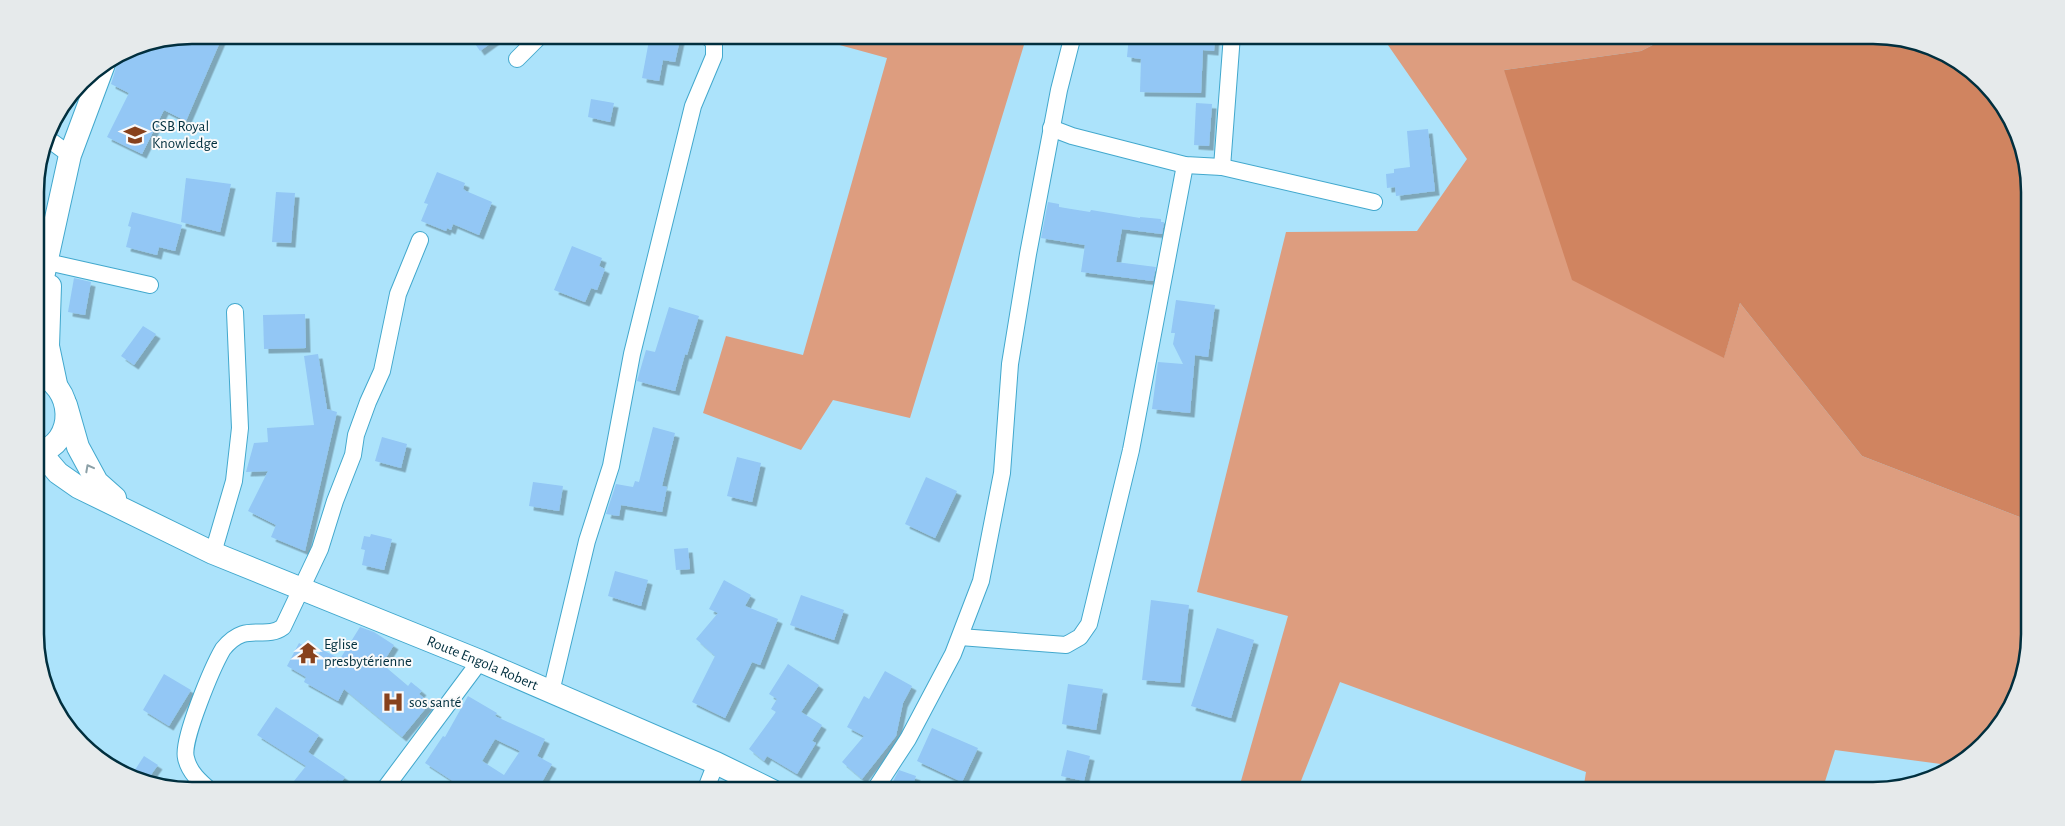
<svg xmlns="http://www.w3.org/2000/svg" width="2065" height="826" font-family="'Alegreya Sans',sans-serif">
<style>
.green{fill:#dd9d7f}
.forest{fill:#d08460}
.building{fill:#93c7f5;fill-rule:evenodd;filter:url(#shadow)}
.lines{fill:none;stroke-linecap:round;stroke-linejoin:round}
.street-casing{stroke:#42a8cd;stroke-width:18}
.secondary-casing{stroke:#42a8cd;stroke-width:24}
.street{stroke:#fff;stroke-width:16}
.secondary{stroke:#fff;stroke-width:22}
.oneway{stroke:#8da1a8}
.labels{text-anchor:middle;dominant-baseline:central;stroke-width:4;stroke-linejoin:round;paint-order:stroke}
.poi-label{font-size:15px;fill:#012f3e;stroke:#fafafa;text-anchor:start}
.street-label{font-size:15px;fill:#012f3e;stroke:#fafafa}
.rim{fill:none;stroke:#012f3e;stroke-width:2.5}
</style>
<defs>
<filter id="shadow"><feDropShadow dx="4.5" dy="4.5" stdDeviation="0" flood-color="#0004"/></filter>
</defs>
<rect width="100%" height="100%" fill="#ace3fb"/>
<g class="green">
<path d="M803,35h224l-117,383 -77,-18 -32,50 -98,-37 23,-77 77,19 84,-297z"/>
<path d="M1381,35h291l-31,16 -137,19 220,287 16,-54 122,153 168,65v114l-8,50 -24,45 -29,29 -13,7 -121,-16 -13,41h-239l3,-19 -246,-90 -43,109h-114l58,-10 47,-165 -91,-24 89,-360 131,-1 50,-72z"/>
</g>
<path class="forest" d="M1672,35h202l50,8 45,24 28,29 32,75 1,350 -168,-65 -122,-153 -16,55 -152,-78 -68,-210 137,-19z"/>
<g class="building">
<path d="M191,35h32l-37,86 -22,-11 -22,44 -35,-17 22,-44 -18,-9 5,-16 -1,-11 17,-10z"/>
<path d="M469,35h33l-22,16z"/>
<path d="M650,35h31l-6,27 -12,-2 -4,21 -17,-3z"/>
<path d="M1129,35h86l-1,16 -11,-1 -2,43 -61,-1 1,-33 -14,-2z"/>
<path d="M591,99l23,4 -4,19 -22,-5z"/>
<path d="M1196,103l16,1 -3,42 -15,-1z"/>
<path d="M1428,129l7,62 -39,5 -1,-9 -8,1 -1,-14 8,-1v-4l16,-2 -3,-36z"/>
<path d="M437,172l28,11 -2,6 3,2 26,11 -13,33 -26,-11 -2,6 -4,-2 -1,3 -25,-10 7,-17 -4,-1z"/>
<path d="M186,178l45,6 -11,48 -39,-10z"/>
<path d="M276,192l19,1 -4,50 -19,-1z"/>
<path d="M1048,202l11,2v3l31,5 1,-2 49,8v-1l21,2v3h3l-2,12 -40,-5 -6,33 40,5 -3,14 -72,-9 4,-27 -44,-7z"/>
<path d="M132,212l50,13 -7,26 -16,-4 -2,8 -31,-8 5,-20 -3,-1z"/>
<path d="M572,246l30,12 -3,8 6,3 -8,21 -6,-2 -6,14 -31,-12z"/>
<path d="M74,278l17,4 -6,33 -17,-3z"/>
<path d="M1176,300l39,5 -7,52 -13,-2 -5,58 -38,-4 6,-47 25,2 -10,-20 2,-11h-4z"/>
<path d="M669,307l30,9 -12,39 -2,-1 -10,37 -38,-10 9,-31 9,2z"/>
<path d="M305,314l1,34 -42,1 -1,-34z"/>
<path d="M143,326l13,8 -22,31 -13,-9z"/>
<path d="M318,354l9,55 10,3 -32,139 -34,-14 5,-12 -28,-14 20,-40 -22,1 8,-29 14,-1 -1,-14 47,-3 -10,-69z"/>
<path d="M653,427l22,6 -13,53 5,1 -5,25 -41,-7 -2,11 -13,-2 10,-30 17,3 2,-6 4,1z"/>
<path d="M382,437l25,7 -6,24 -26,-7z"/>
<path d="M737,457l24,6 -9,39 -25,-6z"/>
<path d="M926,477l31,14 -22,47 -30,-14z"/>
<path d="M533,482l30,4 -4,25 -30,-5z"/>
<path d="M371,534l21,5 -8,31 -22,-5 3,-15 -4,-1 3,-13 6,1z"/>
<path d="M688,548l2,21 -14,1 -2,-21z"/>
<path d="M615,571l33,9 -7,26 -33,-10z"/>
<path d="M724,580l27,15 -6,11 33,13 -18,46 -8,-3 -27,56 -33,-16 23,-46 -19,-17 22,-26 -9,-4z"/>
<path d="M801,595l43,15 -10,30 -44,-15z"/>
<path d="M1151,600l38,5 -9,78 -38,-3z"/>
<path d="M360,627l14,5 20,13 -12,19 26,22 3,-4 11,9 -3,3 11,9 -28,34 -58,-48 -6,12 -34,-19 2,-5 -19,-11 12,-23 20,11 2,-5 19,10z"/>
<path d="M1217,628l37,12 -23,78 -40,-12z"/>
<path d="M788,664l31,21 -18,27 21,13 -10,16 4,2 -19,31 -30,-18 -3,5 -15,-12 27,-37 -5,-3 6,-10 -8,-5z"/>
<path d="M885,671l27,15 -9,17 -7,33 -34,43 -20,-17 22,-26 -17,-9 17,-31 5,3z"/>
<path d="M164,674l27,16 -22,36 -26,-16z"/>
<path d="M1068,684l35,5 -7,41 -34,-6z"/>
<path d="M468,696l29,17 -2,3 50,23 -8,17 15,8 -15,27h-69l-43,-28 18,-27 2,1zM495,739l25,12 -16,24 -22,-14z"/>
<path d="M276,707l43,28 -11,17 37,25 -7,10 -11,-7 -8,11h-33l20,-25 -49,-31z"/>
<path d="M932,728l46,20 -16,34 -45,-21z"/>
<path d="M1067,750l23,6 -6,25 -23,-5z"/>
<path d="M144,756l14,9 -13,18 -14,-7z"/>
<path d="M899,770l17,6 -5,15h-23z"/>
</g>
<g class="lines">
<g class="street-casing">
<g id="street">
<path d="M517,59l24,-24"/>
<path d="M1051,128l21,8 113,29 37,2 152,35"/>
<path d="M47,138l23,17"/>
<path d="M1222,167l10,-132"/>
<path d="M52,263l98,22"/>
<path d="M213,553l21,-72 6,-53 -5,-116"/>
<path d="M960,637l106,8 14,-8 9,-13 42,-174 54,-285"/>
<path d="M551,692l36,-151 24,-75 21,-112 61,-248 21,-50v-14l-9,-7"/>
<path d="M211,791c-11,-9 -22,-19 -25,-33 -5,-17 27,-92 37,-109 23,-29 41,-8 60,-22l37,-78 15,-48 18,-46 3,-20 12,-33 14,-31 16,-77 22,-54"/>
<path d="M383,791l97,-130"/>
<path d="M705,791l11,-28"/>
<path d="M874,791l34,-52 45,-85 28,-73 21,-108 8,-109 18,-110 31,-164 14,-55"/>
</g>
</g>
<g class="secondary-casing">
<g id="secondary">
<path d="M50,286l-2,60 8,38"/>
<path d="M36,309l34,-154 34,-91"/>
<path d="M36,373c39,12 42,70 1,80"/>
<path d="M66,405l12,42 19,35 18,16"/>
<path id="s1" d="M37,459l3,-7 18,21 20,14 135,66 267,108 236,102 57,28"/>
</g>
</g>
<use href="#street" class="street"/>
<use href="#secondary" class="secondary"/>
</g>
<defs><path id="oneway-chevron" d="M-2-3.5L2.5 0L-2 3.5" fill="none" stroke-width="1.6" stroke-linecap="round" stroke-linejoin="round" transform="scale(1.25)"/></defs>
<use class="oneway" href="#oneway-chevron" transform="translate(89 468) rotate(-118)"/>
<defs>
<g id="school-bare" transform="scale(1.725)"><path d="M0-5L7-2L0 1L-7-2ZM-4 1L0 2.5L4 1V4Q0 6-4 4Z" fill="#87411c" stroke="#fafafa" stroke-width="2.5" paint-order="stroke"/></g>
<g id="temple-bare" transform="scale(1.725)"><path d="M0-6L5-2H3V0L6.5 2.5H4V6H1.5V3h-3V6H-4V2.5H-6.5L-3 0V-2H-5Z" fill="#87411c" stroke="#fafafa" stroke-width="2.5" paint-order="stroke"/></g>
<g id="hospital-bare" transform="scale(1.725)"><path d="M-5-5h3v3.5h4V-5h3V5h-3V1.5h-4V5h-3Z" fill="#87411c" stroke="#fafafa" stroke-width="2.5" paint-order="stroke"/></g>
</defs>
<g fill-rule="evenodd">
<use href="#school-bare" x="135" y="135"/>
<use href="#temple-bare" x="308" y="653"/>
<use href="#hospital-bare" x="393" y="702"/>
</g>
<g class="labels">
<g class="poi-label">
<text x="152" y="126">CSB Royal<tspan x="152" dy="17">Knowledge</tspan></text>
<text x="324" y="644">Eglise<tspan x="324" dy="17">presbytérienne</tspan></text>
<text x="409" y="702">sos santé</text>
</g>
<g class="street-label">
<text stroke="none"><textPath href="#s1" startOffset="501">Route Engola Robert</textPath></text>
</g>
</g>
<path d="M0 0H2065V826H0ZM192 44H1873A148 148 0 0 1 2021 192V634A148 148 0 0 1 1873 782H192A148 148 0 0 1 44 634V192A148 148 0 0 1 192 44Z" fill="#e6eaeb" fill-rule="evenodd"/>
<path class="rim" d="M192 44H1873A148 148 0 0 1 2021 192V634A148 148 0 0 1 1873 782H192A148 148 0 0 1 44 634V192A148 148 0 0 1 192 44Z"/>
</svg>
